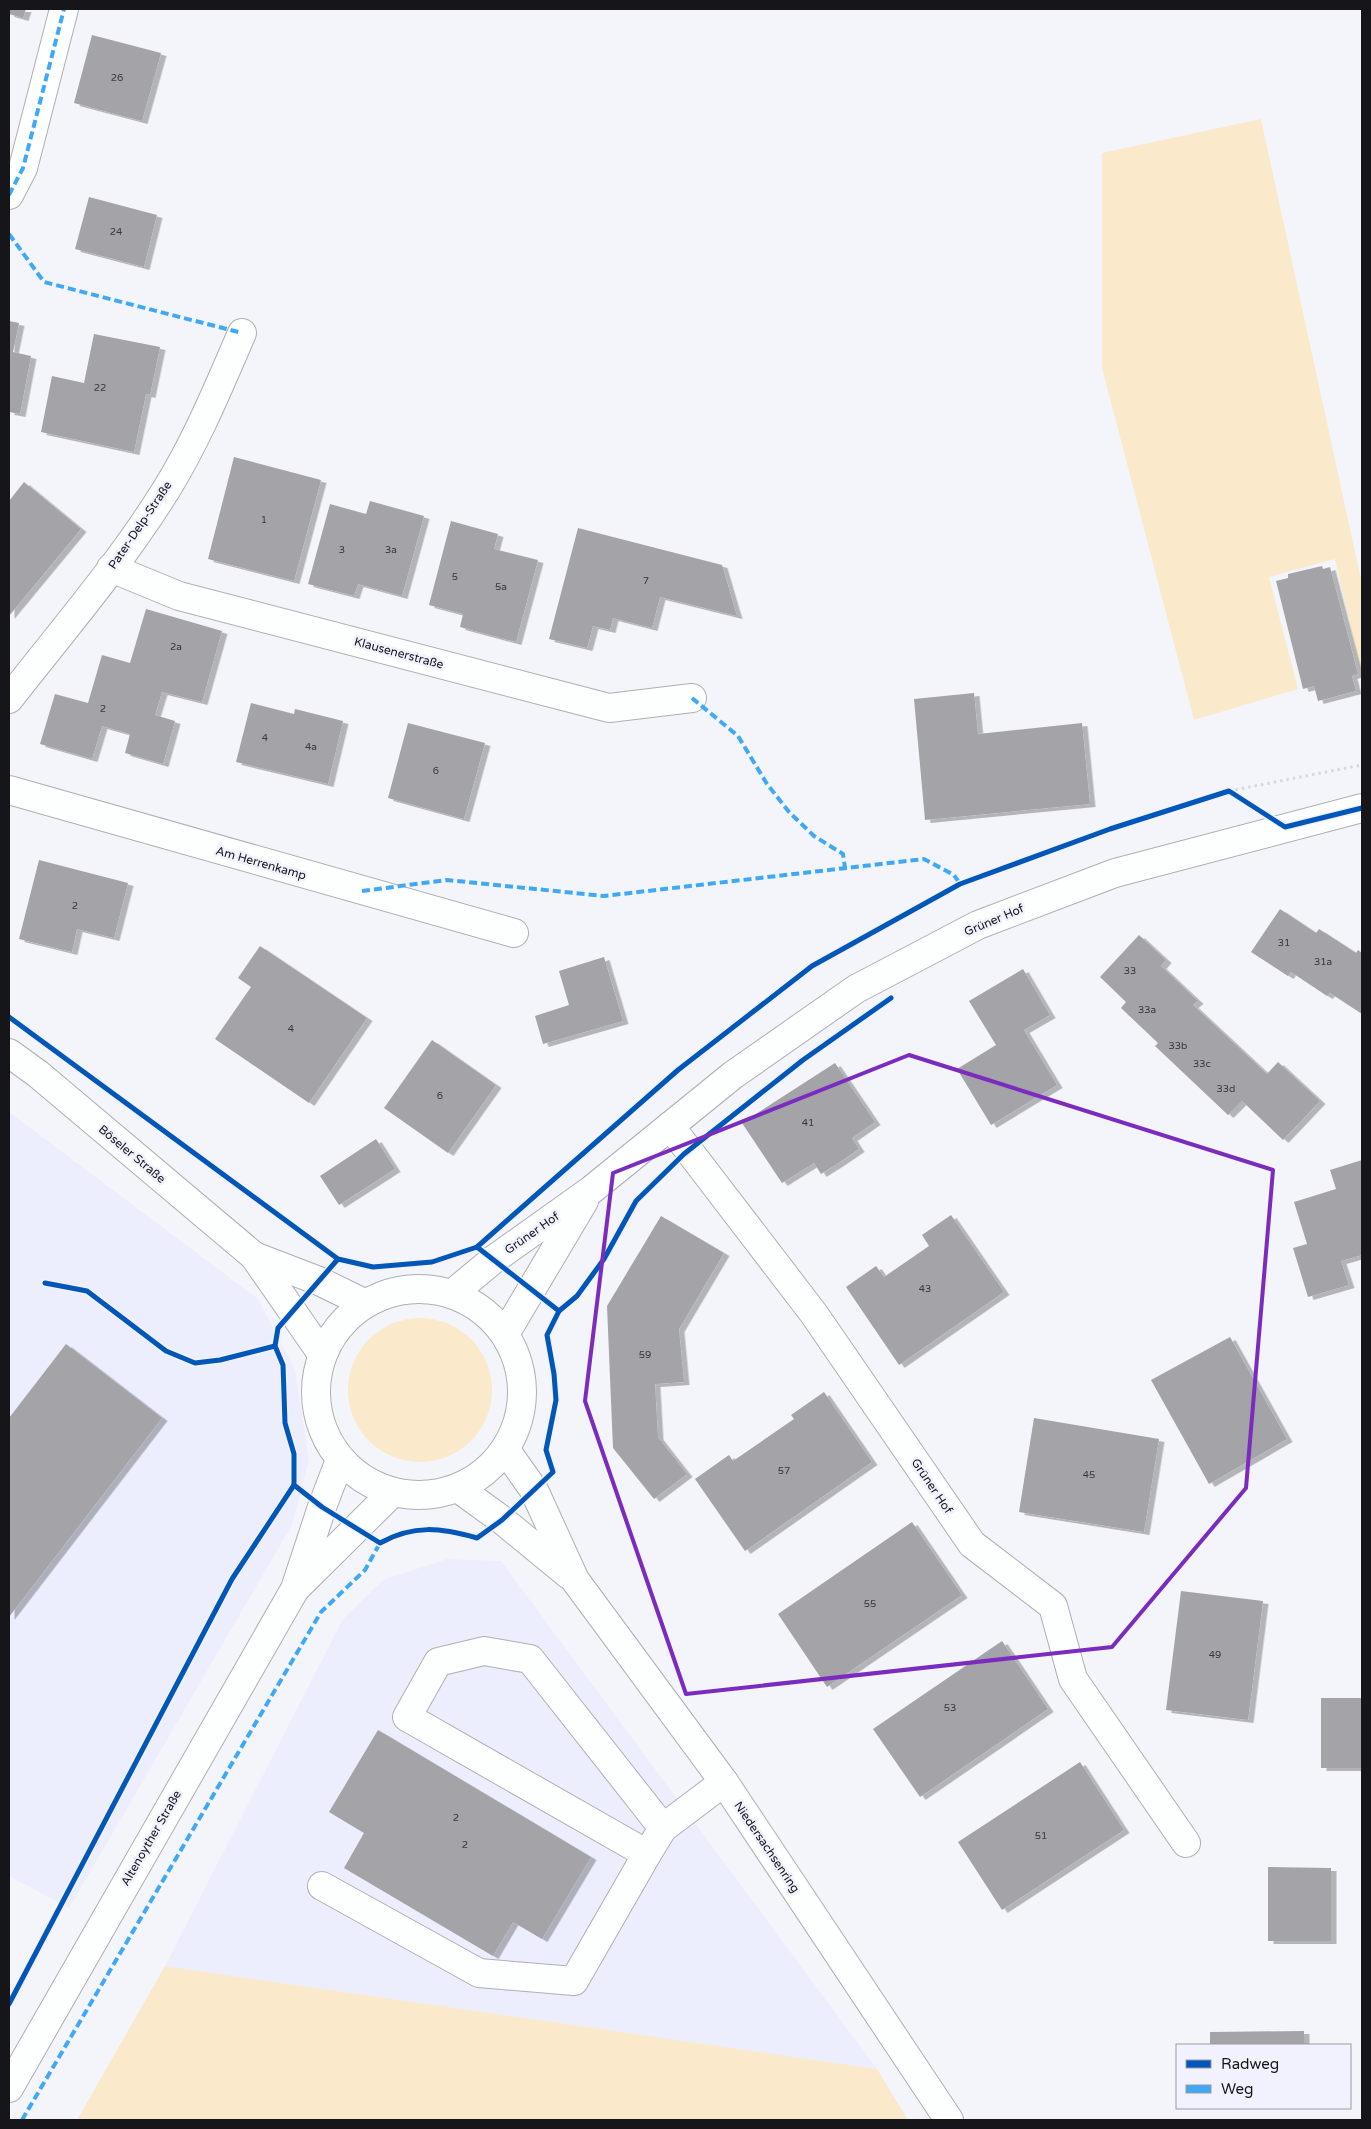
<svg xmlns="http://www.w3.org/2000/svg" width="1371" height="2129" font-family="'Varela Round',sans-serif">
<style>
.built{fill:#eceefd}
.green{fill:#fae9ca}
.building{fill:#a3a3a8;filter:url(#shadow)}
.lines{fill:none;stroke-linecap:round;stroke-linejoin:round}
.minor-casing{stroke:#aeafb4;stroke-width:30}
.major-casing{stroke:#aeafb4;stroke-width:30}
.path{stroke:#d8d8db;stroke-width:3;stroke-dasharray:2.5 4;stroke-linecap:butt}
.minor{stroke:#fdfefe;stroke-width:28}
.major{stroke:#fdfefe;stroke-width:28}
.quiet{stroke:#3fa9f5;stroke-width:4;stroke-dasharray:8 4;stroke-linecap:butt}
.cycleway-casing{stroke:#f1f2fe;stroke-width:8}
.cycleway{stroke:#0057b8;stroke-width:5}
.marked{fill:none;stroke:#7b2cbf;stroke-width:4;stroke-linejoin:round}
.labels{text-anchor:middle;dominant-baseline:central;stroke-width:5;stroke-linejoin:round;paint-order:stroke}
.number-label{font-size:10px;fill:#38383e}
.street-label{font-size:12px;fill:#15151a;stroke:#f1f2fe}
</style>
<defs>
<filter id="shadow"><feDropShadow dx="5.5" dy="3" stdDeviation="0" flood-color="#0004"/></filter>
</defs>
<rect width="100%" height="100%" fill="#f4f5fb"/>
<g class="built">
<path d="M9,1112l249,187 37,71 14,90 -17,65 -223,383 -60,-32z"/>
<path d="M447,1559l54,2 376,508 -712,-103 178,-347 40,-39z"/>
</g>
<g class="green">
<path d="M1261,119l101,465v93l-27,-118 -66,18 29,112 -104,31 -92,-352v-215z"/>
<circle cx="420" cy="1390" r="72"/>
<path d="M165,1966l712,103 31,51h-831z"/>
</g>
<g class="building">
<path d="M9,9h17l-3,9 -14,-4z"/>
<path d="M92,35l69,18 -19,68 -68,-18z"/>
<path d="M89,197l68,18 -13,52 -69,-18z"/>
<path d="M9,321l10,2 -6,29 18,4 -11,58 -11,-2z"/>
<path d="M94,334l66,13 -10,48 -4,-1 -12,58 -93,-20 11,-56 32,7z"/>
<path d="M234,457l87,23 -27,101 -86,-22z"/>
<path d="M24,482l57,47 -72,87v-115z"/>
<path d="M370,501l54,15 -22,80 -44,-12 -4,12 -46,-12 22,-80 36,10z"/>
<path d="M451,521l47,13 -4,15 44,11 -22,82 -56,-15 3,-13 -34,-9z"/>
<path d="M578,528l144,37 15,51 -77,-19 -8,31 -39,-10 -3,12 -17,-4 -6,22 -38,-9z"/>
<path d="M1322,566l1,3 7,-2 28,107 -6,2 4,15 -38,10 -4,-15 -11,3 -27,-108 12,-3v-4z"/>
<path d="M146,609l76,22 -20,71 -40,-10 -7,23 20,6 -12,43 -38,-11 5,-19 -28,-8 -10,33 -52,-15 15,-50 33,9 14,-48 28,8z"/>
<path d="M974,693l4,41 104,-11 8,81 -165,16 -11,-121z"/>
<path d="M251,703l43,11 1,-5 48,12 -15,63 -92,-22z"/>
<path d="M408,723l77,20 -21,76 -76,-21z"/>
<path d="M39,860l89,23 -14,55 -37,-9 -5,23 -53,-13z"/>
<path d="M1280,909l36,24 3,-4 37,24 2,-3 4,3v61l-32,-21 -3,3 -36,-24 -3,4 -37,-24z"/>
<path d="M1139,935l27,25 -5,6 37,35 -5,4 74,69 11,-12 42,39 -37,39 -41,-39 -14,14 -73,-69 3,-3 -37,-35 5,-6 -26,-25z"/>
<path d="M260,946l107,72 -58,85 -94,-64 36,-52 -13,-9z"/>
<path d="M604,957l19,64 -80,23 -8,-28 34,-11 -10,-34z"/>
<path d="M1023,969l27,46 -26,15 33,55 -66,40 -34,-56 39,-24 -27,-44z"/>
<path d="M432,1040l64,45 -48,68 -64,-45z"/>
<path d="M835,1063l40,59 -23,16 7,11 -19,13 -19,12 -7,-11 -32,20 -40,-60z"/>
<path d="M376,1139l19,30 -56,36 -19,-29z"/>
<path d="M1362,1160v95l-21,6 8,24 -41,12 -15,-49 14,-4 -13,-42 42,-13 -6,-19z"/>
<path d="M951,1215l53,77 -105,73 -53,-78 30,-21 8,11 45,-31 -7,-11z"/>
<path d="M661,1216l63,37 -45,76 5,53 -29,2 3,53 29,37 -33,25 -41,-51 -6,-142z"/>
<path d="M1230,1337l57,102 -78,45 -58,-104z"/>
<path d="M66,1344l96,74 -153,199v-199z"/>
<path d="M824,1392l48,70 -127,89 -50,-72 34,-24 4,6 61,-42 -3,-4z"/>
<path d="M1034,1418l125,21 -15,93 -125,-20z"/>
<path d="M912,1522l50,73 -135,92 -49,-73z"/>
<path d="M1181,1591l82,10 -15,119 -82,-10z"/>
<path d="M1002,1641l46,68 -128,88 -47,-68z"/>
<rect x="1321" y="1698" width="41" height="70"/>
<path d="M378,1730l213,127 -49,82 -29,-17 -20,34 -149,-88 20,-35 -35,-21z"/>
<path d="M1080,1762l44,68 -122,80 -44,-68z"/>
<path d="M1268,1867l63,1v73h-63z"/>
<path d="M1304,2031v14h-94v-13z"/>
</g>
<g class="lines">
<g class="minor-casing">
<g id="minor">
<path d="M9,195l14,-27 41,-159"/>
<path d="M111,568l68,28 430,112 83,-10"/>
<path d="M9,699c53,-68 111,-135 157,-209 31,-50 53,-104 76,-157"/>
<path d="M9,790l505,143"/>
<path d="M670,1126l144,188 158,230 81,62 20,73 113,164"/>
<path d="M452,1294l41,-34 97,-69 143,-116 123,-86 122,-64 137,-52 247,-65"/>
<path d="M505,1334l79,-133"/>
<path d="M663,1828l-133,-169 -46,-8 -46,11 -31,55 240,137 16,-26 61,-46"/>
<path d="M322,1886l157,87 95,8 73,-127"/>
</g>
</g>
<g class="major-casing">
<g id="major">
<path d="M9,1053l29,21 216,182 68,98"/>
<path d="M254,1256l65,25 45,22"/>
<circle cx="419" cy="1392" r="103"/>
<path d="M505,1449l29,41 41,90 149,202 225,338"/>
<path d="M458,1488l44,32 67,55"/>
<path d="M298,1586l95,-94"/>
<path d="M9,2088l286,-499 27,-82 18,-47"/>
</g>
</g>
<g class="path">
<path d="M1229,791l133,-26"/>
<path d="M9,2004l223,-425 56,-85"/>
</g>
<use href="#minor" class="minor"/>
<use href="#major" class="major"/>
<g class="quiet">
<path d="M9,195l14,-27 41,-159"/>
<path d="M9,234l35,48 198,51"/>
<path d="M692,698l46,38 29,48 22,28 25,24 29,18 2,14"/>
<path d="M362,891l85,-11 157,16 320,-37 30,16 6,9"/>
<path d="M22,2120l299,-508 44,-42 15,-27"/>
</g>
<g class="cycleway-casing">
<g id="cycleway">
<path d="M9,1017l329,242 35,8 59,-5 45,-15 82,64 -12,24 7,39 2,26 -10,50 7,22 -51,48 -25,18c-36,-10 -63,-14 -97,5l-58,-36 -28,-22v-31l-9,-31 -2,-58 -8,-19 3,-18 60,-69"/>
<path d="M477,1247l201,-177 134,-104 148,-82 150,-55 119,-38 56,36 77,-19"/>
<path d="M45,1283l42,8 79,60 29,12 25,-3 55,-14"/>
<path d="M559,1311l18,-15 27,-37 32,-58 48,-47 119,-94 88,-62"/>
<path d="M9,2004l223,-425 62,-94"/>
</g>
</g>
<use href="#cycleway" class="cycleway"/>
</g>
<path class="marked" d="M909,1055l364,115 -27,318 -134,159 -426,47 -101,-293 28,-228z"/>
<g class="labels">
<g class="number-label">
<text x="117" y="78">26</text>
<text x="116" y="232">24</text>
<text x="100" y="388">22</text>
<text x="264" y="520">1</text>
<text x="342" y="550">3</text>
<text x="391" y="550">3a</text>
<text x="455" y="577">5</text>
<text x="646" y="581">7</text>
<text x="501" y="587">5a</text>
<text x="176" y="647">2a</text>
<text x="103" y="709">2</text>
<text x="265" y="738">4</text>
<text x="311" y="747">4a</text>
<text x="436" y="771">6</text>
<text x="75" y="906">2</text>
<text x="1284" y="943">31</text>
<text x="1323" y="962">31a</text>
<text x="1130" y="971">33</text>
<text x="1147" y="1010">33a</text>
<text x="291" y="1029">4</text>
<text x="1178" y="1046">33b</text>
<text x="1202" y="1064">33c</text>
<text x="1226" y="1089">33d</text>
<text x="440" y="1096">6</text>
<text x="808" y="1123">41</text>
<text x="925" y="1289">43</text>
<text x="645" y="1355">59</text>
<text x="784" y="1471">57</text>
<text x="1089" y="1475">45</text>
<text x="870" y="1604">55</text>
<text x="1215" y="1655">49</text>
<text x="950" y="1708">53</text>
<text x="456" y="1818">2</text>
<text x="1041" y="1836">51</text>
<text x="465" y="1845">2</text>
</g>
<g class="street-label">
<text transform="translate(140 525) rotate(-56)">Pater-Delp-Straße</text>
<text transform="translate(399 653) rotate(15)">Klausenerstraße</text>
<text transform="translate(261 863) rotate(16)">Am Herrenkamp</text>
<text transform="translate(994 920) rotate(-23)">Grüner Hof</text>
<text transform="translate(132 1154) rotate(40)">Böseler Straße</text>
<text transform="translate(532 1233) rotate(-35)">Grüner Hof</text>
<text transform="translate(932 1486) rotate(56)">Grüner Hof</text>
<text transform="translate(151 1838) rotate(-60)">Altenoyther Straße</text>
<text transform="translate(767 1847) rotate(56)">Niedersachsenring</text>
</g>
</g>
<rect width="1371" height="2129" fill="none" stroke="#15151a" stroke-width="20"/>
<rect x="1176" y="2044" width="175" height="65" fill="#f1f2fe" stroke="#999aa3"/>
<rect x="1186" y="2060" width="25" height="8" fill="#0057b8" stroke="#999aa3"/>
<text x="1221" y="2069" font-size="15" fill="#15151a">Radweg</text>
<rect x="1186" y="2085" width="25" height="8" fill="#3fa9f5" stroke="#999aa3"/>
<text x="1221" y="2094" font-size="15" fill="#15151a">Weg</text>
</svg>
